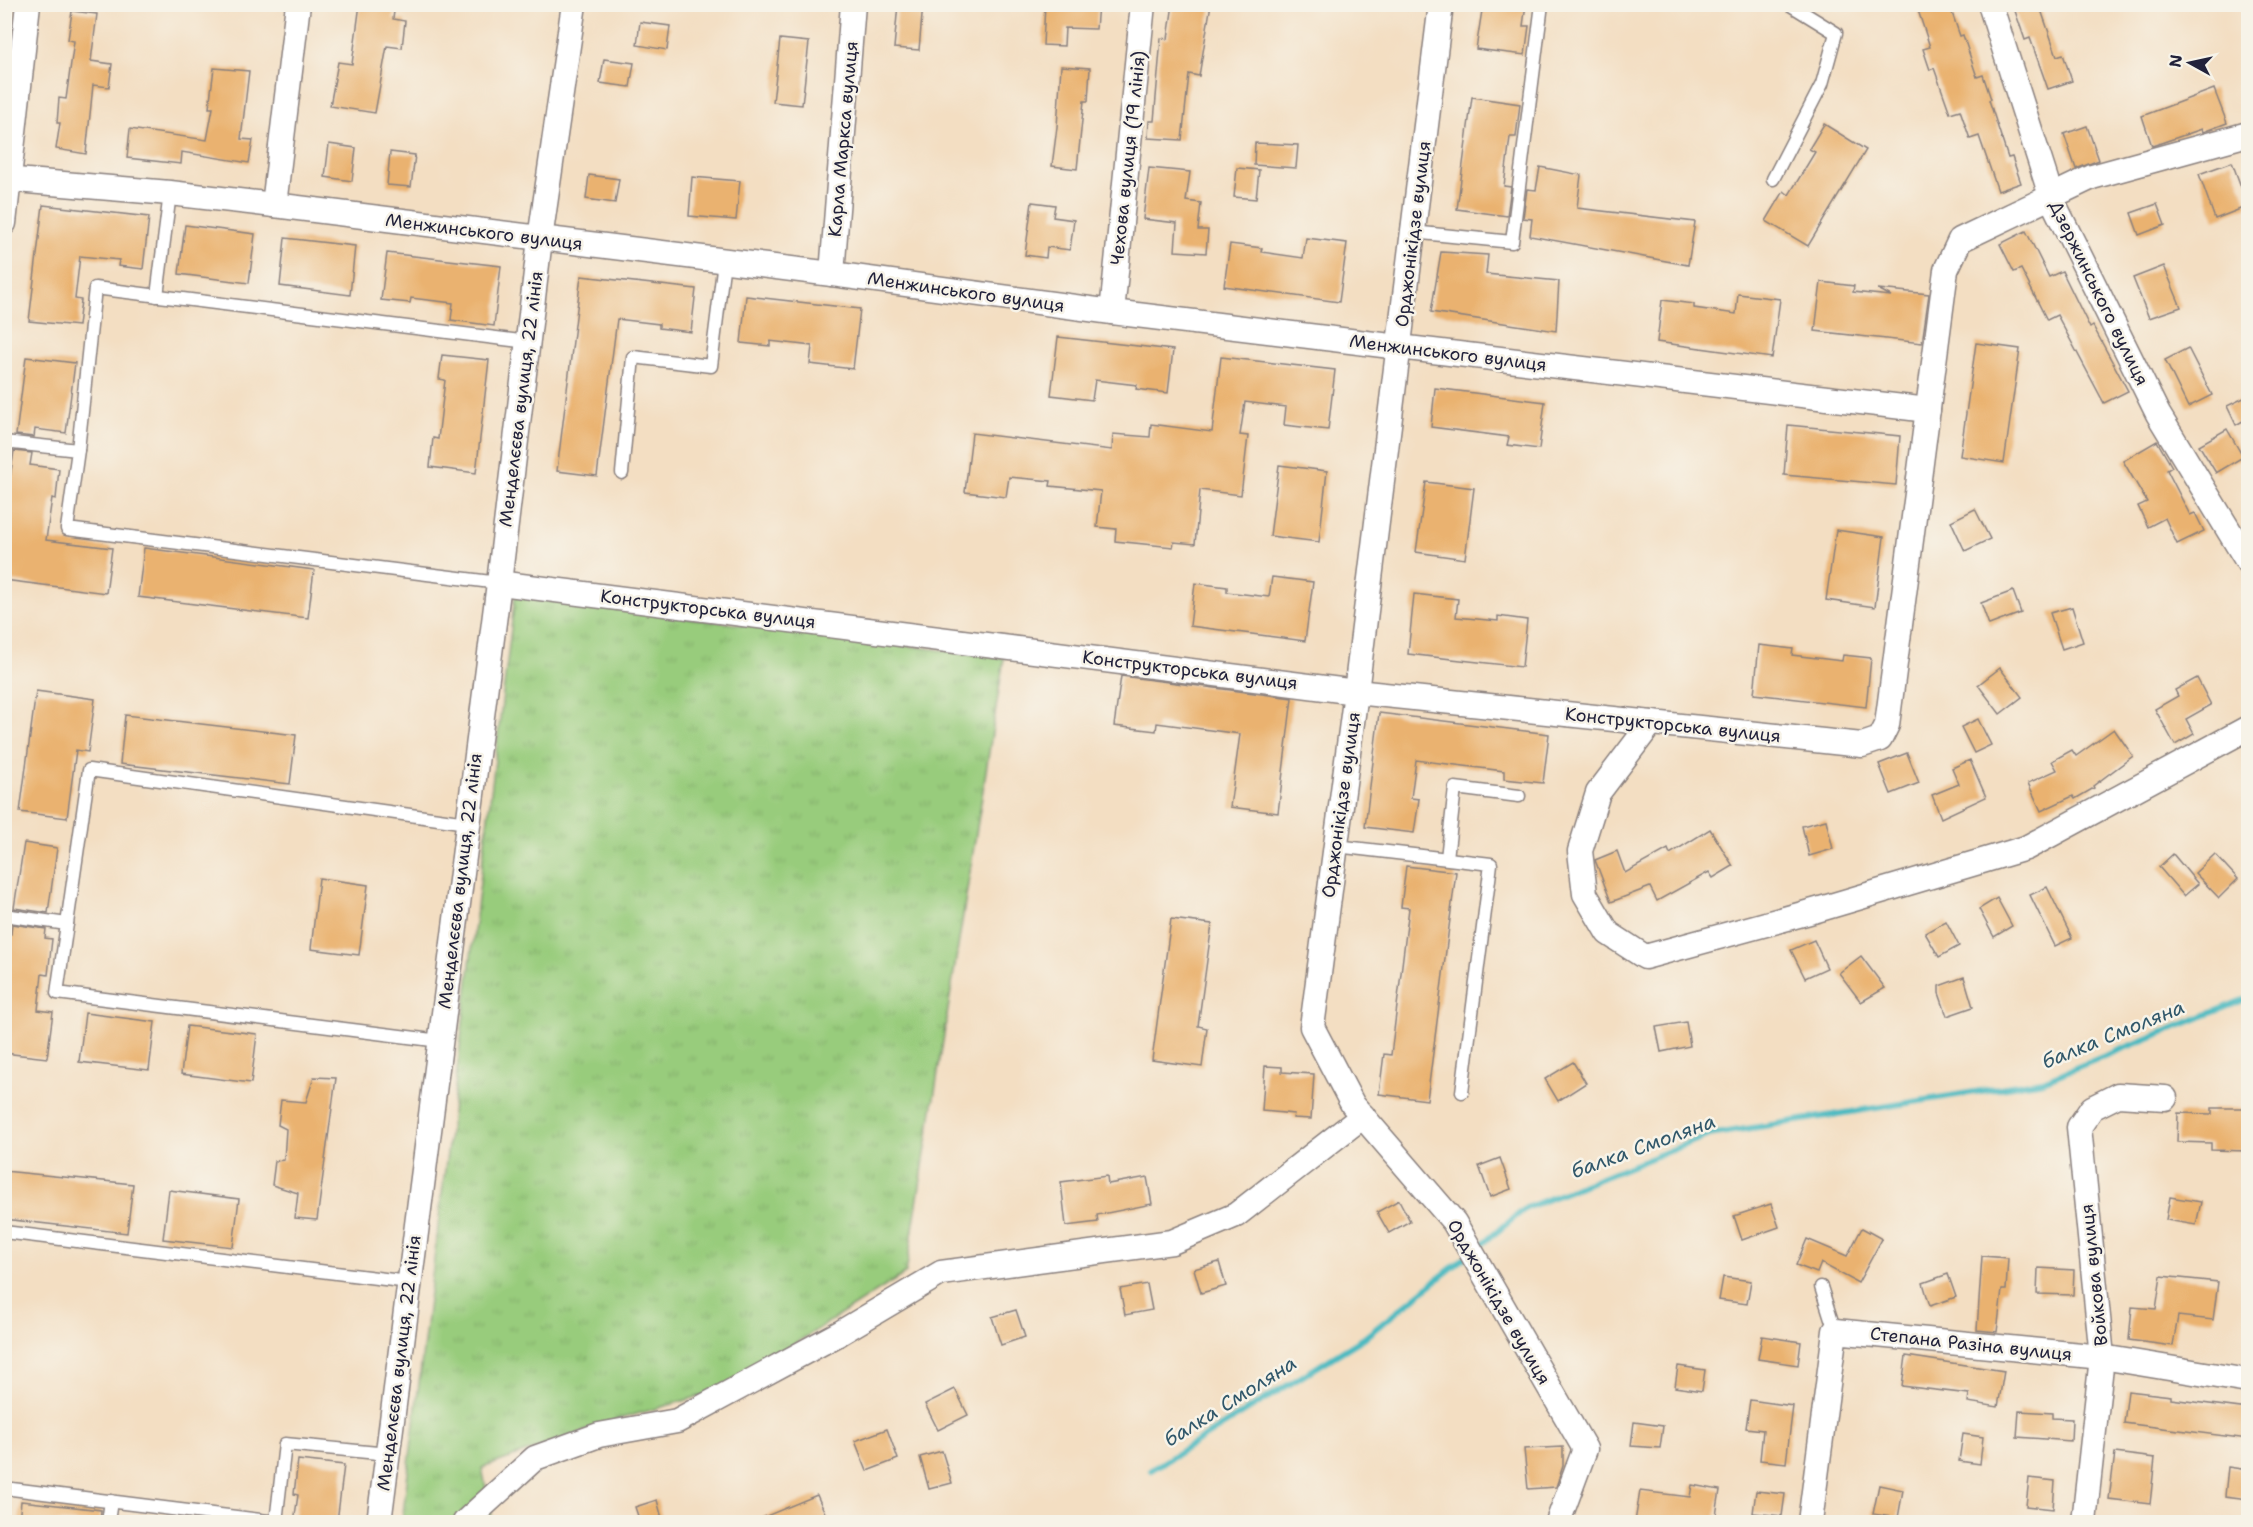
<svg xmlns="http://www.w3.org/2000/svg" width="2253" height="1527" font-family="'Shantell Sans',sans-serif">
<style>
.grass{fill:url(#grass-tufts);stroke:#5d775c;stroke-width:1.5}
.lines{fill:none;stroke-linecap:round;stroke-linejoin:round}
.stream{stroke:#4bbac1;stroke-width:6}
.building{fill:#eab270}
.lane-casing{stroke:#8a807e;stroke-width:15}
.street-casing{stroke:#8a807e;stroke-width:27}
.lane{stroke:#fff;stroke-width:12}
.street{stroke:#fff;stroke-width:24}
.labels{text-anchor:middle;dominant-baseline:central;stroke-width:5;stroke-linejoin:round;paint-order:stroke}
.street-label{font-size:18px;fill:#22223b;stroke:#f7f3e8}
.water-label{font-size:20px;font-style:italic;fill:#30576a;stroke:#f7f3e8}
</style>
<defs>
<pattern id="grass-tufts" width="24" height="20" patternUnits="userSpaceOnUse" patternTransform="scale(1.5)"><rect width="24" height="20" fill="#98cc7c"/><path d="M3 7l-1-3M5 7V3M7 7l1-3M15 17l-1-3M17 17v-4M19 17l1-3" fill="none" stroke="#83af6c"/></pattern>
</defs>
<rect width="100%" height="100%" fill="#f7f3e8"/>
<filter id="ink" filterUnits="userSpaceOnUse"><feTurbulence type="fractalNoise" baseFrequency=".0167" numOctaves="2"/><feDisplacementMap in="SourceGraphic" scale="12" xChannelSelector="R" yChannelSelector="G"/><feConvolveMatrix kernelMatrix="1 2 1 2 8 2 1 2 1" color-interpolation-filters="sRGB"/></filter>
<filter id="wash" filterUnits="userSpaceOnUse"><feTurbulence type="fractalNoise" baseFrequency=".008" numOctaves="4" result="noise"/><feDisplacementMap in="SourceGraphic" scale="24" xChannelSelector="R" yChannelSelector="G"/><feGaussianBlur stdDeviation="1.35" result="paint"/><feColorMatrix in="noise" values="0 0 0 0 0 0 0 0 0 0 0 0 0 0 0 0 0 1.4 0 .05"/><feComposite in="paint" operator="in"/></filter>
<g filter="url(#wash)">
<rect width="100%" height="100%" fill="#f3dec2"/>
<path class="grass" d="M515,596l489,62 -98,615 -184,117 -103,29 -137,49 11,54h-91z"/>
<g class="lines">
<g class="stream">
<path d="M1476,1249l50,-41 183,-73 334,-54 205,-83"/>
<path d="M1151,1470l213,-132 104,-83"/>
</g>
</g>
<g id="blocks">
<g class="building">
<path d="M360,4h35l-2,15 12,2 -3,27 -15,-2 -12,67 -45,-7 8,-44 14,2z"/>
<path d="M898,4h25l-4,46 -25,-2z"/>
<path d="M1045,4h53l-2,25 -31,-1 -1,18 -21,-1z"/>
<path d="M1173,4h38l-12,72 -10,-2 -7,66 -34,-2 1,-17h5l7,-83 7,1z"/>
<path d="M1483,4h43l-3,22h6l-4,29 -49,-6z"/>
<path d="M1916,4h33l11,32 3,-1 14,42 6,-2 8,24 -2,1 19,58 4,-1 9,26 -23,8 -19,-55 -9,3 -10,-29 -10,3 -16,-45 -4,2 -7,-21 7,-2z"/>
<path d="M2025,4h14l18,52 6,-2 9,27 -24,8 -18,-51 -5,2 -11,-32z"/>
<path d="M72,11l25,3 -6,47 21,3 -3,23 -16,-2 -7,69 -30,-5 4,-26h-3l2,-25 7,1 8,-58 -6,-1z"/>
<path d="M640,22l30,4 -3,24 -30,-5z"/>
<path d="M780,39l29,3 -7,63 -29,-3z"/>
<path d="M604,59l30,4 -4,24 -30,-4z"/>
<path d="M1061,66l29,2 -2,33h-4l-7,68 -25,-3 5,-39z"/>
<path d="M214,68l35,3 -8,68 12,1 -4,23 -67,-11 -1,12 -54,-6 3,-29 77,11 6,-32h-4z"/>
<path d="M2214,89l13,34 -24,9 -1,-3 -50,17 -10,-30z"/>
<path d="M1472,97l48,7 -4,33h-6l-6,49 7,1 -4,29 -50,-7z"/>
<path d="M1824,124l42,26 -58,96 -42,-25 18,-30 5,4 26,-43 -6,-3z"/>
<path d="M2087,126l12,34 -23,9 -12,-35z"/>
<path d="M1255,143l43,2 -2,23 -42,-3z"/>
<path d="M329,144l27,4 -4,33 -27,-4z"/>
<path d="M390,152l25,3 -4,32 -24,-2z"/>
<path d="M2232,162l16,44 -33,13 -16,-45z"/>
<path d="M1540,167l41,8 -4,33 118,14 -7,43 -158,-29 2,-17 -9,-1 4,-29 9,1z"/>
<path d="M1149,168l41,4 -4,29 15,2 -3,27h10l-2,23 -31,-2 2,-28 -34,-4z"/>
<path d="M1237,168l22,2 -3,29 -22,-2z"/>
<path d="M589,175l30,4 -4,24 -29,-4z"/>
<path d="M692,177l48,4 -4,39 -47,-4z"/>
<path d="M1032,202l23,3 -2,12 21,3 -4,30 -23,-3 -1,11 -21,-3z"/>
<path d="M2157,204l8,21 -26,10 -8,-22z"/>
<path d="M43,205l106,12 -6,52 -25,-3 1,-6 -39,-4 -5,43 6,1 -3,26 -49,-5z"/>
<path d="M185,225l70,9 -6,49 -70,-9z"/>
<path d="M2026,231l23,46 13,-6 28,57 3,-2 35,65 -24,12 -47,-88 -10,5 -26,-51 -7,3 -14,-28z"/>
<path d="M285,238l70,8 -5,49 -70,-9z"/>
<path d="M1306,238l41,5 -8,59 -115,-16 6,-42 32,4 -1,4 42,6z"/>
<path d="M1441,252l47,3 -2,19 73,7 -3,50 -125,-19z"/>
<path d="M387,253l114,13 -7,60 -43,-6 2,-17 -42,-5 -1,5 -29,-3z"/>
<path d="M2164,266l17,41 -32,11 -16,-40z"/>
<path d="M581,276l115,13 -5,43 -32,-4v-4l-42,-5 -20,157 -40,-5z"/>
<path d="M1821,282l33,4 -1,6 38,4 -13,-7 51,5 -7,49 -107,-12z"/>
<path d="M1738,294l42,5 -8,59 -115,-16 5,-42 32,4v4l42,6z"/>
<path d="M746,296l114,13 -7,60 -43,-5 2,-18 -42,-5v5l-29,-3z"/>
<path d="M1058,337l115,13 -5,43 -32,-4 1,-4 -42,-5 -3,20 -41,-5z"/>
<path d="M1976,343l44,6 -16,114 -44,-7z"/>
<path d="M2188,348l24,47 -24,12 -23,-47z"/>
<path d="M442,355l47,5 -13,113 -46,-6 3,-29 5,1 7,-59 -6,-1z"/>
<path d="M26,357l49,6 -9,70 -31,-4 -1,8 -18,-2z"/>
<path d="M1221,357l114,13 -7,60 -44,-5 2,-18 -41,-5 -5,33 8,1 -7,59 -41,-5 -5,54 -21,-2 -1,5 -58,-6 1,-12 -19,-2 4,-36 -51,-5 1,-5 -42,-4 -3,20 -41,-5 7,-59 140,17 1,-16 37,3 1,-13 61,8z"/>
<path d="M1435,388l110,14 -6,47 -32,-4 2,-8 -78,-10z"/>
<path d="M2248,396v22l-12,7 -9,-19z"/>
<path d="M1788,425l112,11 -4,49 -112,-10z"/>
<path d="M2227,429l16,28 -27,16 -17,-28z"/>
<path d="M2157,441l15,26 -5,3 23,45 5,-2 9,18 -27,13 -12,-26 -17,9 -10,-21 9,-4 -24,-41z"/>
<path d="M14,451l18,2 -2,12 29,4 -3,30 -4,-1 -6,42 66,8 -6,45 -102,-13v-61z"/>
<path d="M1279,465l48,6 -8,71 -49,-6z"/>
<path d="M1426,482l48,6 -9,71 -49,-7z"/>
<path d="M1975,509l15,30 -25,12 -14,-30z"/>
<path d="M1836,530l48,7 -9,70 -49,-7z"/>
<path d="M144,548l170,22 -6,48 -170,-21z"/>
<path d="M1272,577l41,5 -8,59 -115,-15 5,-43 32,4v5l42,5z"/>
<path d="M2013,591l8,22 -32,12 -8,-22z"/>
<path d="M1414,594l44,5 -2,18 42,4v-5l29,4 -5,47 -114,-13z"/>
<path d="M2072,607l11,35 -21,7 -12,-36z"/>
<path d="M1759,645l34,4 -1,6 50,6 1,-6 28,3 -5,49 -112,-13z"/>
<path d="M2000,668l22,29 -22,17 -22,-29z"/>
<path d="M1121,676l171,22 -14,115 -48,-6 10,-73 -83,-11 -1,8 -42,-5z"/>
<path d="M2197,678l14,27 -25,14 8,15 -19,11 -20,-36 23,-13 -3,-6z"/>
<path d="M36,691l59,8 -7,53 -12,-2 -9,68 -47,-6z"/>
<path d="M1379,713l170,21 -6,49 -39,-4v-8l-88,-11 -5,38 8,1 -5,34 -49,-6z"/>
<path d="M125,715l171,20 -6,49 -170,-20z"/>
<path d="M1978,719l13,26 -17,8 -13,-26z"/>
<path d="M2114,729l19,27 -40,30 1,2 -19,11 -2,-3 -32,15 -13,-28 29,-13 -5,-9 20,-11 4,6z"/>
<path d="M1907,753l12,30 -28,11 -12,-30z"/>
<path d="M1970,760l16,37 -45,21 -9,-23 27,-11 -7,-16z"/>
<path d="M1826,820l7,29 -24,7 -7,-30z"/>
<path d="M1710,829l23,37 -20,12 -4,-6 -52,29 -7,-14 -39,15 -16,-42 22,-9 8,22 43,-24 2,5z"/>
<path d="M24,843l33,5 -9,65 -34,-5z"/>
<path d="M2173,854l25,30 -14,12 -25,-29z"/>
<path d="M2215,854l23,25 -19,19 -24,-25z"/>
<path d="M1406,866l50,6 -29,228 -48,-6 5,-40 7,1 18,-147 -8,-1z"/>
<path d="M319,878l49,7 -9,70 -48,-6z"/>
<path d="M2047,887l25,51 -17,8 -25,-51z"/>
<path d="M1997,898l15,28 -18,11 -15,-28z"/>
<path d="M1171,919l41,5 -14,102 9,2 -5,39 -50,-7z"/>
<path d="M1946,921l13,25 -20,11 -14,-24z"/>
<path d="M12,924l34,5 -1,9 7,1 -4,36 -6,-1 -4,36 15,2 -6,46 -43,-5v-120l7,1z"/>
<path d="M1814,940l13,28 -22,10 -14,-28z"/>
<path d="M1861,956l24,32 -24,14 -22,-29z"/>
<path d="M1964,977l9,30 -26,9 -8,-23v-7z"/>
<path d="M85,1013l70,9 -6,48 -70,-8z"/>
<path d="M1686,1022l4,24 -29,6 -5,-25z"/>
<path d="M187,1026l70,8 -6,49 -70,-9z"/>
<path d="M1573,1062l13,21 -28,18 -13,-22z"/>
<path d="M1265,1066l17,1v5l32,2 -3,45 -18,-1 1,-4 -32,-3z"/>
<path d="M314,1077l22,1 -19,142 -22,-2 3,-25 -26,-8 3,-24 9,-1 2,-31 -8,-4 3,-25 25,2z"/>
<path d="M2212,1108h36v43l-37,-1v-7l-34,-1 1,-29 34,1z"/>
<path d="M1500,1158l11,31 -21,8 -11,-31z"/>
<path d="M4,1171l129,13 -6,49 -123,-14z"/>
<path d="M1107,1176l1,8 39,-7 5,27 -55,11 1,7 -32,4 -5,-44z"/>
<path d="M169,1190l70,9 -6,48 -70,-8z"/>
<path d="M2170,1197l31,5 -5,23 -30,-5z"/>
<path d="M1399,1200l11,21 -21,12 -12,-21z"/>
<path d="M1771,1204l8,23 -37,13 -8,-24z"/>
<path d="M1862,1228l20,11 -24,44 -37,-20 -4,10 -21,-8 11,-26 40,17z"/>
<path d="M1982,1256l26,2 -2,32h-4l-5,42 -20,-2z"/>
<path d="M1219,1262l7,24 -25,7 -7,-24z"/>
<path d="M2038,1268l36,2 -1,25 -36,-1z"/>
<path d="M1948,1274l8,23 -26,9 -7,-23z"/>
<path d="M2161,1276l57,6 -5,38 -35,-4 -5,30 -44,-6 3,-33 24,2z"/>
<path d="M1723,1277l28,4 -4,23 -28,-4z"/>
<path d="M1147,1284l5,26 -27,5 -5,-26z"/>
<path d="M1016,1310l9,27 -24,8 -9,-28z"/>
<path d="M1762,1336l39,6 -3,23 -40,-6z"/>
<path d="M1906,1356l98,15 -6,36 -30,-5 1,-8 -67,-8z"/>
<path d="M1678,1366l27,4 -3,21 -27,-4z"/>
<path d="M955,1389l13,26 -30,15 -13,-26z"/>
<path d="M2128,1391l43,5v3l77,10v30l-124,-16z"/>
<path d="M1750,1400l43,6 -7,57 -26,-3 3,-30 -17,-2z"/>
<path d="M2019,1411l33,2v5l20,1 -1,22 -54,-4z"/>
<path d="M1634,1422l29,4 -3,22 -29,-2z"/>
<path d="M887,1429l11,30 -31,12 -12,-30z"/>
<path d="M1963,1434l20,3 -3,27 -21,-3z"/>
<path d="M1563,1447v19l-7,21 -28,2 -4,-40z"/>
<path d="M942,1451l10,32 -23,6 -9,-32z"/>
<path d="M2115,1453l40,5 -5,46 -41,-5z"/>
<path d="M298,1460l46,5 -7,57h-43l4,-27 -4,-1z"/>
<path d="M2228,1467l20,3v29l-23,-3z"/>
<path d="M2029,1478l26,3 -2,28 -27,-3z"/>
<path d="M1692,1485l28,5 -5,32h-80l5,-31 50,6z"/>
<path d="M1879,1485l24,5 -5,28 -25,-4z"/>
<path d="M1756,1491l29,3 -3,22 -29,-3z"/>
<path d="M817,1495l12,27h-77z"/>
<path d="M657,1500l6,22h-23l-5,-15z"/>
<path d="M21,1501l80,9 -1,12h-81z"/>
</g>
</g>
</g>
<g filter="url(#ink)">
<use href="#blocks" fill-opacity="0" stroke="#8a807e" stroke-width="1.5"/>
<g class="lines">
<g class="lane-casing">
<g id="lane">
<path d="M1773,179l49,-95 14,-51 -47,-29"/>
<path d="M1412,232l100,10 30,-238"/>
<path d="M157,296l13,-103"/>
<path d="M4,442l74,8 -11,79 432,54"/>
<path d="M78,450l17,-162 433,54"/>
<path d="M622,473l11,-116 78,9 13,-105"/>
<path d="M1336,846l155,18 -29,228"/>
<path d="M1447,858l8,-70 64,8"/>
<path d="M4,915l63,9 -10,69 383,48"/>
<path d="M67,924l22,-154 378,53"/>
<path d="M4,1232l405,50"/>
<path d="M1821,1287l14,44"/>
<path d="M4,1488l272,34 9,-78 103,10"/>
<path d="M108,1522l3,-21"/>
</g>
</g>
<g class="street-casing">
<g id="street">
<path d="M1441,4l-85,688 -44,335 41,78 101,117 131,227 -27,73"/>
<path d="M1990,4l63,198 105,212 90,148"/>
<path d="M4,179l166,14 104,12 558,69 280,38 287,35 529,63"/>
<path d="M274,205l24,-201"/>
<path d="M4,223l24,-219"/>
<path d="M832,274l21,-270"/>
<path d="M1112,312l31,-308"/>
<path d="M499,583l857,109 506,53 18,-6 7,-14 59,-455 14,-30 132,-63 156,-43"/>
<path d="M1651,723l-53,70 -18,58 5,43 23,39 37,24 172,-47 209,-62 222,-120"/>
<path d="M379,1522l120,-939 41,-344 34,-235"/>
<path d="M465,1522l70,-64 64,-23 78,-14 163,-88 101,-60 231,-31 64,-27 127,-99"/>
<path d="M1810,1522l25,-191 267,26 146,24"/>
<path d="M2084,1522l18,-165 -23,-230 13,-19 26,-13 47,3"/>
</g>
</g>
<use href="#lane" class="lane"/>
<use href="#street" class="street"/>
</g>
</g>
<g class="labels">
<g class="street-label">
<text transform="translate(843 139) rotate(-85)">Карла Маркса вулиця</text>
<text transform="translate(1128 158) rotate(-84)">Чехова вулиця (19 лiнiя)</text>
<text transform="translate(484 232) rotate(7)">Менжинського вулиця</text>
<text transform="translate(1413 234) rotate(-83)">Орджонікідзе вулиця</text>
<text transform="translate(966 292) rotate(8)">Менжинського вулиця</text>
<text transform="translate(2099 293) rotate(64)">Дзержинського вулиця</text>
<text transform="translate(1448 353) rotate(7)">Менжинського вулиця</text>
<text transform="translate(521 399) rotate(-83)">Менделєєва вулиця, 22 лінія</text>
<text transform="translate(708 609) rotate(7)">Конструкторська вулиця</text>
<text transform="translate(1190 670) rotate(7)">Конструкторська вулиця</text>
<text transform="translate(1673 725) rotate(6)">Конструкторська вулиця</text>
<text transform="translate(1341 805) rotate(-82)">Орджонікідзе вулиця</text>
<text transform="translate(460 881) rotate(-83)">Менделєєва вулиця, 22 лінія</text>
<text transform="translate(2094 1275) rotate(-96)">Войкова вулиця</text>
<text transform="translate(1499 1302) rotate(60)">Орджонікідзе вулиця</text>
<text transform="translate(1971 1344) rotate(6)">Степана Разіна вулиця</text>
<text transform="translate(399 1363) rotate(-83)">Менделєєва вулиця, 22 лінія</text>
</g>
<g class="water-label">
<text transform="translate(2113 1034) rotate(-22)">балка Смоляна</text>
<text transform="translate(1643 1146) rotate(-20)">балка Смоляна</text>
<text transform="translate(1230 1401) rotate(-32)">балка Смоляна</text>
</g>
</g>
<rect width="2253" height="1527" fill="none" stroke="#f7f3e8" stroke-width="24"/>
<g transform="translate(2190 63) rotate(278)" stroke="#f7f3e8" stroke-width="4.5" paint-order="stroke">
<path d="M0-4.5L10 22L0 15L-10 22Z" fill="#22223b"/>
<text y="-9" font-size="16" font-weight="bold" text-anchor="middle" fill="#22223b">N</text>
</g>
</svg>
